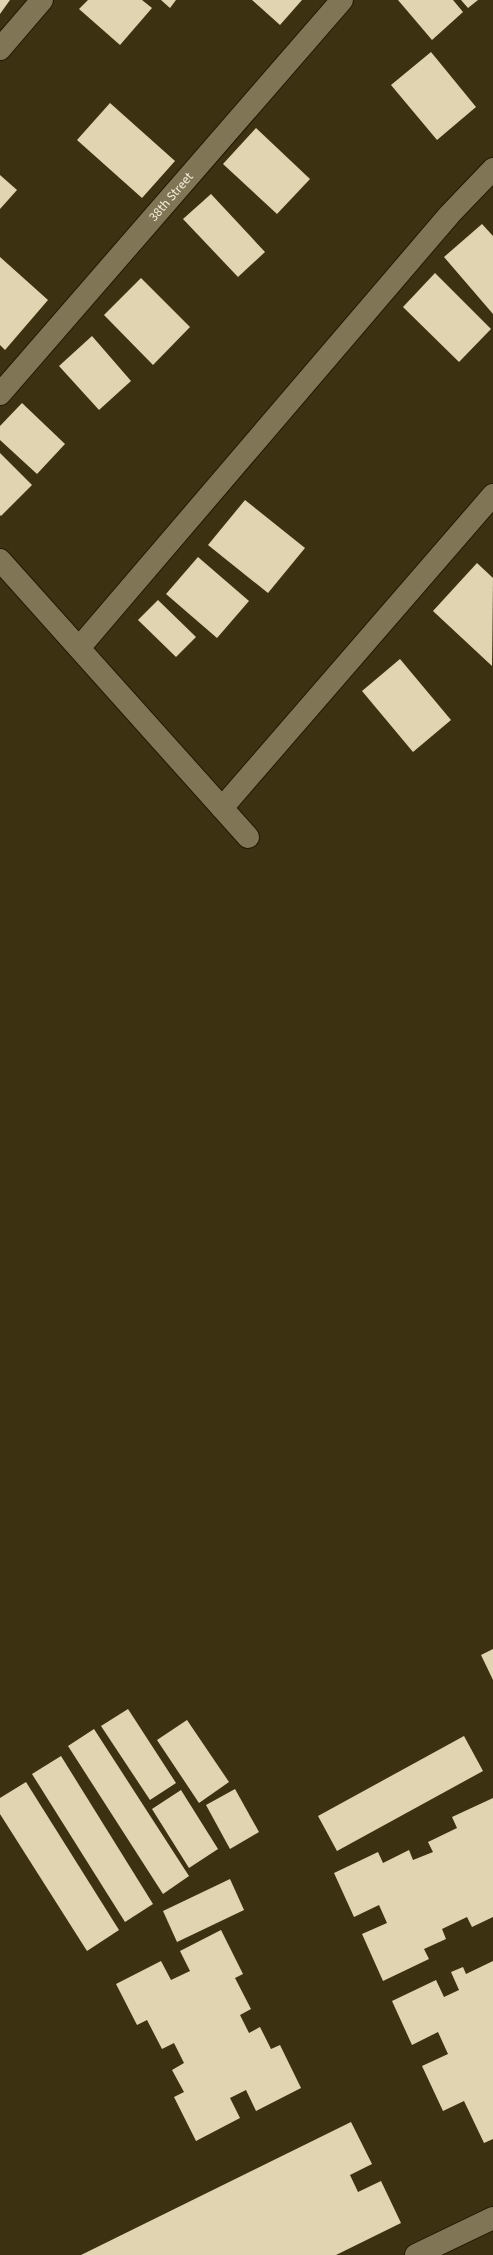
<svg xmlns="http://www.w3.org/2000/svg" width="493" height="2255" font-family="'Source Sans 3',sans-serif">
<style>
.building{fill:#e1d5b1}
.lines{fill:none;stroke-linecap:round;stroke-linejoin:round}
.minor-casing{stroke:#231900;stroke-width:24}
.minor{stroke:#807554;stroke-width:22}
.labels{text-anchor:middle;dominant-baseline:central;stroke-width:4;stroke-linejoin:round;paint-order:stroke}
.street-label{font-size:13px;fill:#f4eedc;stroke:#3c3212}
</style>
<rect width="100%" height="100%" fill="#3c3212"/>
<g class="building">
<path d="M0,0h10l-10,14z"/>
<path d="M88,0h54l10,8 -32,37 -41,-36z"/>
<path d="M161,0h15l-6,8z"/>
<path d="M252,0h50l-22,25z"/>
<path d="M398,0h55l10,12 -31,28z"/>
<path d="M461,0h17l-10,8z"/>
<path d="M431,52l45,55 -39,33 -46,-55z"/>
<path d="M110,103l65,58 -33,37 -65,-58z"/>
<path d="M256,128l54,51 -33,35 -54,-50z"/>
<path d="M0,175l17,15 -17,19z"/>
<path d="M211,194l54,58 -27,25 -55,-58z"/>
<path d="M482,224l11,12v78l-49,-57z"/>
<path d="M0,257l48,43 -43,50 -5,-5z"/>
<path d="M435,273l56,56 -32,33 -56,-55z"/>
<path d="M141,278l49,49 -37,38 -49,-50z"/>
<path d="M92,336l39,45 -32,29 -40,-44z"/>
<path d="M22,403l43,41 -28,30 -37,-34v-14z"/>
<path d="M0,453l32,32 -31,31 -1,-1z"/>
<path d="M245,500l60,48 -37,45 -60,-48z"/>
<path d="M198,557l51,44 -32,37 -51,-44z"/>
<path d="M477,563l16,15 -1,88 -59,-55z"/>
<path d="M158,600l38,37 -20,20 -38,-37z"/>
<path d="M400,659l51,61 -38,32 -51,-61z"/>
<path d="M493,1649v31l-12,-25z"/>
<path d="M128,1709l48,74 -26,17 -49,-74z"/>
<path d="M187,1720l42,62 -30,21 -42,-63z"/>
<path d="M94,1729l95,147 -26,18 -95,-148z"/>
<path d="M464,1736l19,35 -146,80 -19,-35z"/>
<path d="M61,1756l92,148 -28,18 -93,-148z"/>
<path d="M26,1782l93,148 -32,21 -87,-137v-16z"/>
<path d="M235,1789l24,43 -29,17 -24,-44z"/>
<path d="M181,1790l37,59 -29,19 -37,-59z"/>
<path d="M493,1798v119l-21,10 -5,-10 -25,12 4,10 -22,10 5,10 -46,22 -21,-47 25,-11 -8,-18 -25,12 -20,-44 44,-21 5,11 26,-13 4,10 20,-8 -5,-10 29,-14 -5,-11z"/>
<path d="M230,1879l14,31 -67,32 -14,-31z"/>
<path d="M221,1930l22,44 -8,4 16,31 -11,6 9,18 11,-6 11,22 9,-4 21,43 -45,23 -10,-21 -16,8 10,20 -44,23 -22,-44 10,-5 -12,-22 12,-7 -10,-20 -12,6 -15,-29 -10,5 -21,-41 45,-23 10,19 19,-9 -10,-20z"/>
<path d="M493,1961v178l-9,4 -20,-42 -21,10 -21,-45 26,-12 -10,-22 -26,13 -20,-44 44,-21 8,17 15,-7 -8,-18 12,-5 3,7z"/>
<path d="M351,2122l21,42 -22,11 8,17 23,-11 20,42 -65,32h-255z"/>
</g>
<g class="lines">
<g class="minor-casing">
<g id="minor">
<path d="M0,49l42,-49"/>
<path id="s1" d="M0,394l342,-394"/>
<path d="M0,560l248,277"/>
<path d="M79,648l371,-434 43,-45"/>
<path d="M222,808l271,-313"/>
<path d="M416,2255l77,-37"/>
</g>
</g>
<use href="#minor" class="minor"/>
</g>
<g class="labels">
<g class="street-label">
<text stroke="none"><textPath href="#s1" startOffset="261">38th Street</textPath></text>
</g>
</g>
</svg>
